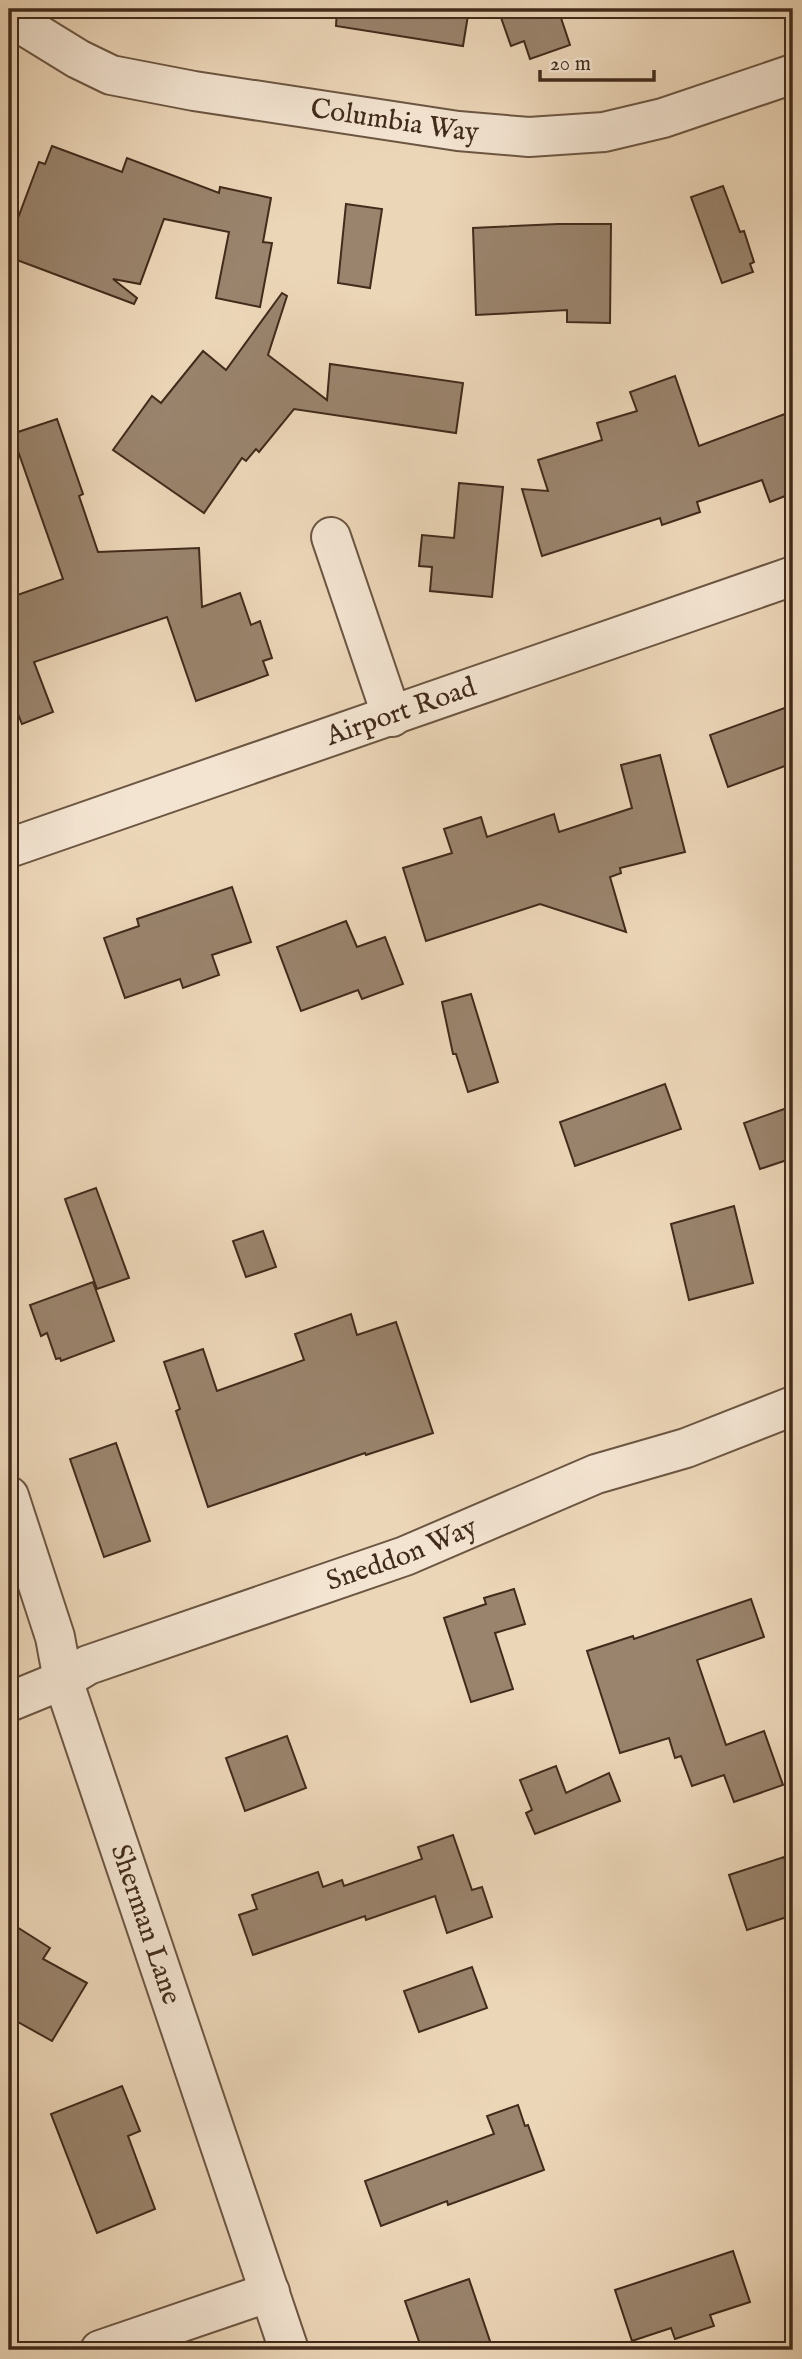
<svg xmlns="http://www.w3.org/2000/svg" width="802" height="2359" font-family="'IM FELL English',serif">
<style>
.building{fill:#9a846d;stroke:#412b1b;stroke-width:2}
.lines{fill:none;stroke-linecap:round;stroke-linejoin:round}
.minor-casing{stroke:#6c5642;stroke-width:42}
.minor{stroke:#f3e4d1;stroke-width:38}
.labels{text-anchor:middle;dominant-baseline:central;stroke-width:5;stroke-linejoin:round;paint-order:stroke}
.street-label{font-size:28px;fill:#412b1b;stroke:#f3e4d1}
</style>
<rect width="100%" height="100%" fill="#ecd6b8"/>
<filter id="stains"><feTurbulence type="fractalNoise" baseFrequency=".00286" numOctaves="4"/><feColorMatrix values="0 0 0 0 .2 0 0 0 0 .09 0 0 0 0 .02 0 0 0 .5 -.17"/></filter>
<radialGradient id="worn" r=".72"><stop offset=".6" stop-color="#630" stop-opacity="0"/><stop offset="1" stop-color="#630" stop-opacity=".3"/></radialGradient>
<g class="building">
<path d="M337,9h132l-6,37 -127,-20z"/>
<path d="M498,9h60l12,36 -40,14 -6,-18 -13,5z"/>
<path d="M52,146l70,26 5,-14 92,35 1,-6 51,11 -8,44 9,1 -12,64 -44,-9 13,-66 -65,-13 -24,65 -27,-5 24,19 -3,6 -125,-47v-15l30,-80 6,2z"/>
<path d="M723,186l17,46 4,-1 10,31 -4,2 3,8 -31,11 -31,-86z"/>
<path d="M346,204l36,5 -12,79 -32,-5z"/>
<path d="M558,224h53l-1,99 -43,-1v-12l-91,5 -3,-87z"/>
<path d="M282,293l5,3 -19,59 59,45 3,-36 133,19 -7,50 -162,-24 -35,43 -3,-3 -10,12 -4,-3 -38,55 -91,-63 39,-54 9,7 42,-52 23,19z"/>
<path d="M675,376l24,70 94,-35v82l-23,9 -8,-22 -65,22 3,10 -38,13 -2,-7 -118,38 -20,-67 26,2 -10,-31 64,-20 -5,-17 40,-12 -7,-19z"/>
<path d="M57,419l26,75 -4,2 19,56 101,-4 3,59 38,-14 11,32 9,-4 12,37 -9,3 5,14 -72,26 -29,-84 -133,45 19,50 -31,12 -4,-10 -9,4v-120l54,-19 -51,-145z"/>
<path d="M459,483l44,4 -11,110 -62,-6 2,-24 -13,-1 3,-31 32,3z"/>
<path d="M793,705v58l-65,24 -18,-52z"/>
<path d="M660,755l25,97 -65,16 1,5 -11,4 16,55 -86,-28 -114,37 -23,-73 49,-15 -8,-24 37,-12 6,20 67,-23 5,18 73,-24 -11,-43z"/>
<path d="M232,887l19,55 -39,13 7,20 -36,13 -3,-9 -55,19 -21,-60 35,-12 -2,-7z"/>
<path d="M346,921l11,26 28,-10 18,47 -41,15 -4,-9 -57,21 -24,-64z"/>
<path d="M471,994l27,88 -30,10 -12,-38h-3l-11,-52z"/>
<path d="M665,1084l16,45 -106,37 -15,-44z"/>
<path d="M793,1106v52l-33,11 -16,-46z"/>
<path d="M96,1188l33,90 -32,11 -32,-90z"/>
<path d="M734,1206l19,77 -64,17 -18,-76z"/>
<path d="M263,1231l13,36 -30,10 -13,-36z"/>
<path d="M93,1282l21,59 -53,20 -1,-3 -4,1 -9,-26 -6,3 -11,-31z"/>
<path d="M351,1314l6,21 39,-13 37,111 -67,22 -1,-2 -157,54 -32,-96 4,-2 -16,-47 39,-13 14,42 87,-31 -9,-26z"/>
<path d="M116,1443l34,98 -46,16 -34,-98z"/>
<path d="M514,1589l11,35 -30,9 18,56 -42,13 -27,-84 42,-14 -2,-6z"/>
<path d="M751,1599l13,38 -67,23 29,85 38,-14 19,54 -49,17 -10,-27 -32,11 -11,-30 -6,2 -6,-20 -49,15 -33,-102 46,-15 1,3z"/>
<path d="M287,1736l19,52 -61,23 -19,-53z"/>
<path d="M556,1766l10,27 43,-20 11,28 -85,33 -9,-21 6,-3 -12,-30z"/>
<path d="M453,1835l19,55 10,-3 10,30 -45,16 -12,-37 -69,24 -1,-4 -112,39 -14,-40 18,-6 -5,-14 66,-23 5,15 19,-7 2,6 78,-27 -4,-12z"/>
<path d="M784,1857l9,28v30l-46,15 -18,-55z"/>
<path d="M9,1922l41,26 -7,11 44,24 -35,58 -43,-24z"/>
<path d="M472,1967l15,41 -68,24 -15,-41z"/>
<path d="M122,2086l18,45 -12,5 27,73 -58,24 -46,-119z"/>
<path d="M518,2105l7,21 3,-1 16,45 -96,35 -1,-4 -66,25 -16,-45 129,-47 -7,-18z"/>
<path d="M733,2251l17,51 -40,13 4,11 -39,13 -4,-11 -39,13 -17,-51z"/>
<path d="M469,2279l24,71h-71l-17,-49z"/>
</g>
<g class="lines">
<g class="minor-casing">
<g id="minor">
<path id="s1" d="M9,9l17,18 52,32 33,16 83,16 264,40 71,6 75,-5 59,-14 130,-44"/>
<path d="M331,537l61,180"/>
<path id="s2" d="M9,848l784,-272"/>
<path id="s3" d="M9,1496l46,141 8,43 226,670"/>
<path id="s4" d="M9,1702l54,-22 25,-15 317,-109 191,-82 90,-26 107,-42"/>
<path d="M100,2350l170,-58"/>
</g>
</g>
<use href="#minor" class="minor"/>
</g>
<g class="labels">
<g class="street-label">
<text stroke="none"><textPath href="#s1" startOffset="410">Columbia Way</textPath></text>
<text stroke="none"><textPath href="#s2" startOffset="415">Airport Road</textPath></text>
<text stroke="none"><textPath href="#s4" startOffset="420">Sneddon Way</textPath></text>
<text stroke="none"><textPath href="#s3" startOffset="450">Sherman Lane</textPath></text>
</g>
</g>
<rect width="802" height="2359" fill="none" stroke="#ecd6b8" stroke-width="35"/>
<rect x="10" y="10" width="781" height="2338" fill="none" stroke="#412b1b" stroke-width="3.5"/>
<rect x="18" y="18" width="767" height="2324" fill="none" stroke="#412b1b" stroke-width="2"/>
<path d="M540 70v10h114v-10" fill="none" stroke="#412b1b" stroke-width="3.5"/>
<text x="550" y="70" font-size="21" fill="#412b1b" stroke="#f3e4d1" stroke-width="5" paint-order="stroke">20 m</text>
<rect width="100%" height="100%" filter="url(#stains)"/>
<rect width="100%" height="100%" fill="url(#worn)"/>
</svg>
